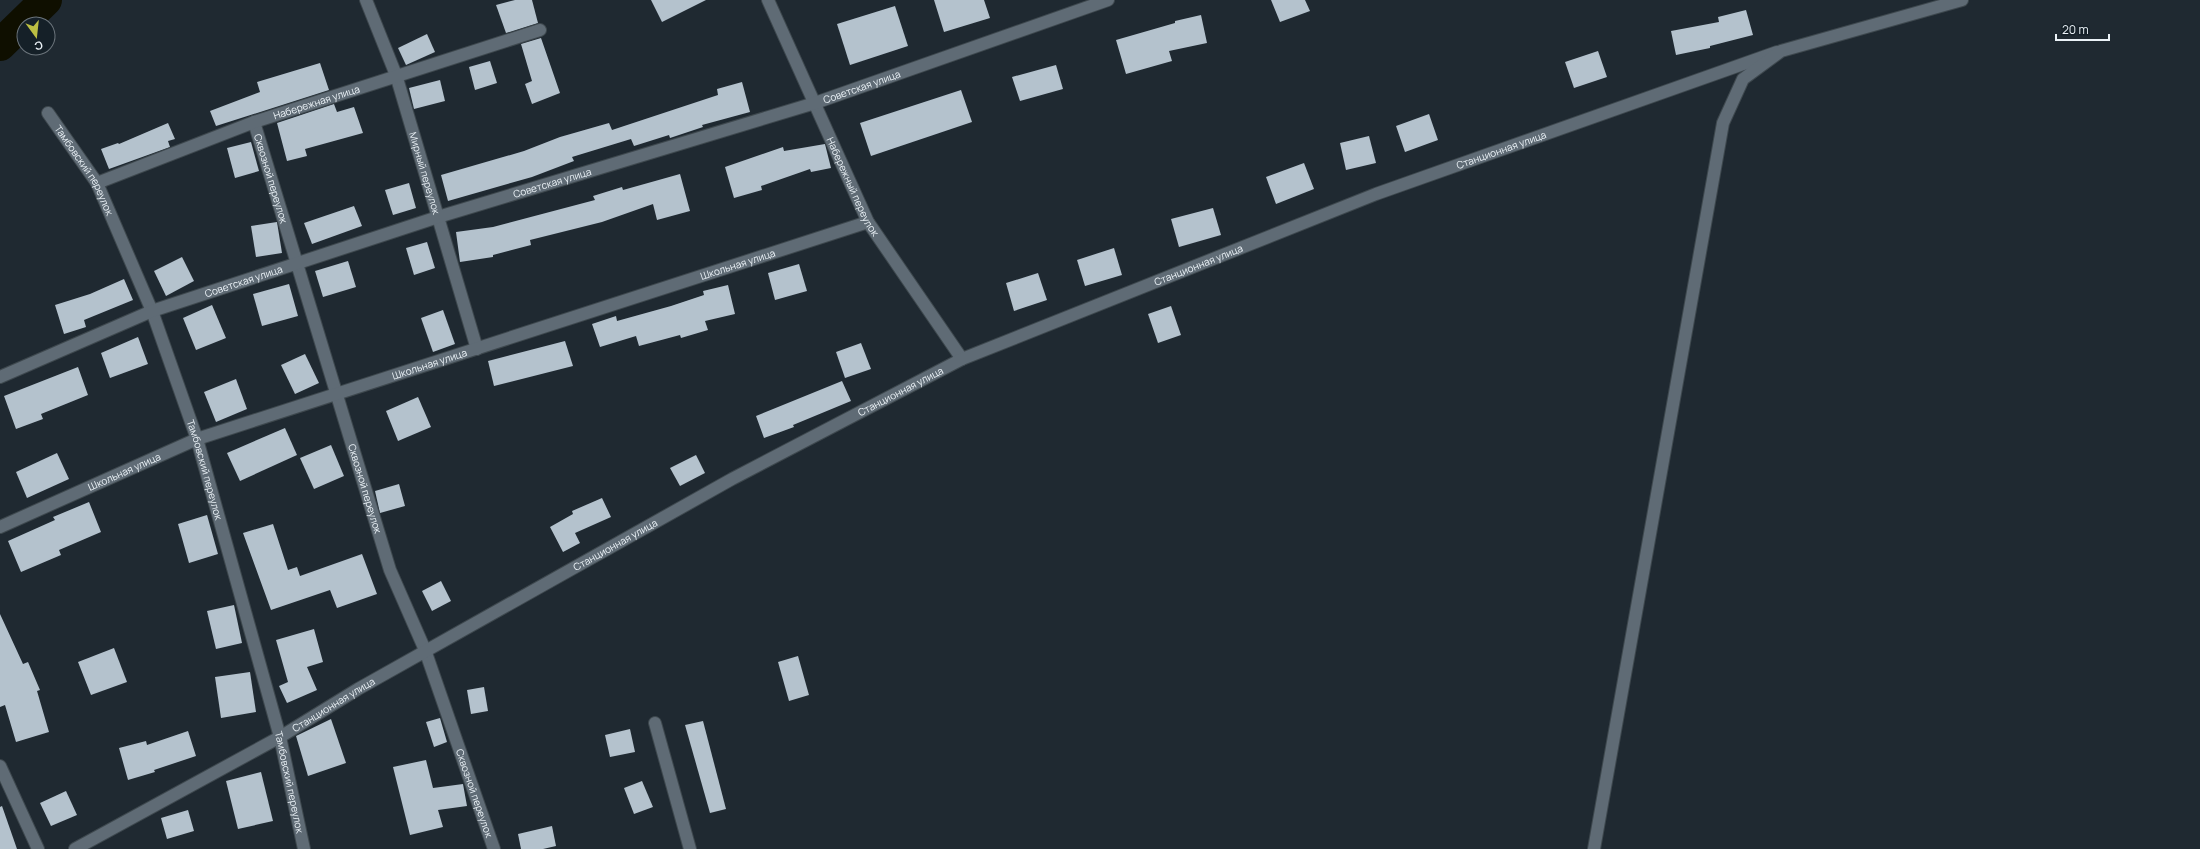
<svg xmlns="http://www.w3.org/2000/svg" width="2200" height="849" font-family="Manrope,sans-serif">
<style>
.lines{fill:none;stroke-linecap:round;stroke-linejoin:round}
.river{stroke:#0f0f00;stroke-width:32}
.building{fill:#b4c2cd}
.minor-casing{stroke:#3e484e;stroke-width:14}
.tertiary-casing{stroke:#3e484e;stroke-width:14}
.minor{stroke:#5f6b75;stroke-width:12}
.tertiary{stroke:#5f6b75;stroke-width:12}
.labels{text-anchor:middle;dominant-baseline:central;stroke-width:4;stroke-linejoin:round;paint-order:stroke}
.street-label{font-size:10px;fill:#ebf2f7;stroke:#152028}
</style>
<rect width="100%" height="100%" fill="#1f2931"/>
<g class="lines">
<path class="river" d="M0,45l46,-45"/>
</g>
<g class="building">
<path d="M515,0h17l6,23 -32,10 -10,-28z"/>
<path d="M651,0h55l-44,22z"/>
<path d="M934,0h50l6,18 -46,14z"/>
<path d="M1271,0h34l5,11 -30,11z"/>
<path d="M895,6l13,40 -58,19 -13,-41z"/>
<path d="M1746,10l7,25 -43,11v2l-34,7 -5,-24 48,-9 -1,-5z"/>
<path d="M1201,15l6,28 -38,8 3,10 -46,13 -10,-34 59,-17v-2z"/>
<path d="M427,34l8,18 -29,13 -8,-17z"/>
<path d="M541,38l19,55 -28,11 -7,-20 7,-3 -11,-37z"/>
<path d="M1598,51l9,26 -33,11 -9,-26z"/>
<path d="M490,61l7,22 -22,7 -6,-23z"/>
<path d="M320,63l9,27 -113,36 -6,-15 50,-19 -3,-10z"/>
<path d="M1056,65l7,24 -43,12 -8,-24z"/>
<path d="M440,80l5,21 -31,8 -5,-21z"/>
<path d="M742,82l8,30 -48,13 1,2 -33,11 -1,-3 -35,11 -3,-7 -59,18 2,4 -42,16 -84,24 -7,-26 83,-24 36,-14 49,-14 3,7 106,-35 -1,-6z"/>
<path d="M961,90l11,32 -101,34 -11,-33z"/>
<path d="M334,104l3,8 17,-5 9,26 -58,16 2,7 -20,5 -10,-38z"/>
<path d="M1429,114l9,26 -33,12 -9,-26z"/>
<path d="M168,123l7,16 -7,2 2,6 -61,22 -8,-20 17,-6 1,1z"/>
<path d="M1369,136l7,27 -30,7 -6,-27z"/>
<path d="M251,142l8,29 -24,7 -8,-30z"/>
<path d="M825,144l6,24 -20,4 -1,-3 -49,17 1,4 -28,8 -9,-31 58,-20 1,4z"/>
<path d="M1304,163l10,26 -38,15 -10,-27z"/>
<path d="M680,174l10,37 -33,9 -4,-16 -51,18 -72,18 1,5 -38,10v2l-33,5 -4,-30 37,-5 102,-27 -2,-4 29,-9 1,3z"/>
<path d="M409,183l7,25 -23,7 -8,-25z"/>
<path d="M354,206l8,20 -50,18 -8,-21z"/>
<path d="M1213,208l8,27 -42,12 -8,-28z"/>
<path d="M277,222l5,31 -26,4 -5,-31z"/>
<path d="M427,242l8,26 -21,7 -8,-27z"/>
<path d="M1114,248l8,27 -37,11 -8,-26z"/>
<path d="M182,257l12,24 -28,15 -12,-25z"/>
<path d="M348,261l8,26 -33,10 -8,-26z"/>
<path d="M799,264l8,27 -32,9 -7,-27z"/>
<path d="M1038,273l9,27 -33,11 -8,-28z"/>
<path d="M124,279l9,21 -49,20 2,7 -22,7 -9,-29 35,-11z"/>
<path d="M289,284l9,32 -36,10 -9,-32z"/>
<path d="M728,285l7,29 -30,7 3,9 -27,8 -1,-3 -41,11 -3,-10 -36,11 -8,-23 24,-8 1,5 54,-15 33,-11 -1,-4z"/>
<path d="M212,305l14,33 -30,12 -13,-32z"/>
<path d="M1171,306l10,29 -23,8 -10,-29z"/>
<path d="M443,310l12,34 -22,8 -12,-34z"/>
<path d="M138,337l10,27 -38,14 -9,-25z"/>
<path d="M565,341l8,25 -79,20 -6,-25z"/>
<path d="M861,343l10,26 -26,9 -9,-26z"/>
<path d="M305,354l14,29 -24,11 -14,-29z"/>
<path d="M78,367l10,28 -47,19 2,5 -27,10 -12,-33z"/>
<path d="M236,379l11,30 -31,13 -12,-30z"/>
<path d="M842,381l9,20 -58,24 1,2 -30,11 -8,-22z"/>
<path d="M418,397l13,30 -33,14 -12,-30z"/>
<path d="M285,428l12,27 -57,26 -13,-28z"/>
<path d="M331,445l13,31 -30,13 -14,-31z"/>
<path d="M57,453l12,26 -42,19 -11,-26z"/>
<path d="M696,455l9,18 -25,13 -10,-18z"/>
<path d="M399,484l6,22 -25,7 -5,-22z"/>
<path d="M602,498l9,19 -36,16 5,10 -17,9 -13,-25 23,-13 -1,-3z"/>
<path d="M89,502l12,30 -42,18 2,5 -40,17 -13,-31 47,-21 -2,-3z"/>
<path d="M207,515l11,39 -29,9 -11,-39z"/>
<path d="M273,524l15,46 9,-3 3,9 62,-22 15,40 -40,14 -7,-18 -59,20 -28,-77z"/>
<path d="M441,581l10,20 -19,10 -10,-20z"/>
<path d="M234,605l8,38 -26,6 -9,-38z"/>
<path d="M0,614l23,50 5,-2 12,28 -3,1 12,41 -33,10 -11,-37 -5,2z"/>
<path d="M314,629l9,33 -16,5 10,23 -30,13 -8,-17 9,-4 -12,-42z"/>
<path d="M114,648l13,34 -36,13 -13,-33z"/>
<path d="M798,656l11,39 -20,6 -11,-39z"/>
<path d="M250,672l6,40 -35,6 -6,-41z"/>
<path d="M484,687l4,24 -17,3 -4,-24z"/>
<path d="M440,718l7,24 -13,5 -8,-25z"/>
<path d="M331,719l15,44 -38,13 -12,-40z"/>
<path d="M703,721l23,88 -16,4 -25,-88z"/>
<path d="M630,729l5,23 -25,5 -5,-22z"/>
<path d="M188,731l8,25 -42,14 1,2 -27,8 -9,-32 27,-7 1,4z"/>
<path d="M426,760l7,28 30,-4 4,22 -29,4 5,17 -33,8 -17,-68z"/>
<path d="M261,772l12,49 -35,8 -12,-48z"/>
<path d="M642,781l11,26 -19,7 -10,-26z"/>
<path d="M66,791l11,24 -26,11 -11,-23z"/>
<path d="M2,806l15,43h-17v-42z"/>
<path d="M188,810l6,21 -27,8 -6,-21z"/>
<path d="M552,826l4,20 -13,3h-22l-3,-15z"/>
</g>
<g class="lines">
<g class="minor-casing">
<g id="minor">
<path id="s1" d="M366,0l30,75 81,274"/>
<path id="s2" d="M768,0l100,222 94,137"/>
<path id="s3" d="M48,113l49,70 55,128 45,128 83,298 24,112"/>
<path id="s4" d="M254,122l136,448 35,80 69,199"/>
<path id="s5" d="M97,183l157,-61 286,-92"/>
<path id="s6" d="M0,377l152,-66 286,-94 377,-114 293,-103"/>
<path id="s7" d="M0,527l197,-88 671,-217"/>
<path d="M655,723l35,126"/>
<path d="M0,766l38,83"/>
<path id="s8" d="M75,849l205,-112 78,-48 374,-210 230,-120 414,-165 401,-142"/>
</g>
</g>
<g class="tertiary-casing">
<path id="tertiary" d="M1594,849l129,-726 20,-44 38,-28 181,-51"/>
</g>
<use href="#minor" class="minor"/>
<use href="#tertiary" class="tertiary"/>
</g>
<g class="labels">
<g class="street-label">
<text stroke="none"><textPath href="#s6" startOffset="910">Советская улица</textPath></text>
<text stroke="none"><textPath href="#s5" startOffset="234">Набережная улица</textPath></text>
<text stroke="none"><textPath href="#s8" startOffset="1592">Станционная улица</textPath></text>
<text stroke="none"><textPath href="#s3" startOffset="68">Тамбовский переулок</textPath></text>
<text stroke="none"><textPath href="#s1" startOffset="183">Мирный переулок</textPath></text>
<text stroke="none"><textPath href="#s4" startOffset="59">Сквозной переулок</textPath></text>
<text stroke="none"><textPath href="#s6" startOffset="586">Советская улица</textPath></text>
<text stroke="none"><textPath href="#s2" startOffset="205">Набережный переулок</textPath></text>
<text stroke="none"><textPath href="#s7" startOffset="784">Школьная улица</textPath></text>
<text stroke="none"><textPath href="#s8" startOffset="1268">Станционная улица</textPath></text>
<text stroke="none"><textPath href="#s6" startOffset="262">Советская улица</textPath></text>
<text stroke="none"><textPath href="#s7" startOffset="460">Школьная улица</textPath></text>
<text stroke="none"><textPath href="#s8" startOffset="944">Станционная улица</textPath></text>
<text stroke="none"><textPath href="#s3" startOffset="392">Тамбовский переулок</textPath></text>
<text stroke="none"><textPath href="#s7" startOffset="136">Школьная улица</textPath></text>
<text stroke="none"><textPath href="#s4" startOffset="383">Сквозной переулок</textPath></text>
<text stroke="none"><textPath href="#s8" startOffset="620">Станционная улица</textPath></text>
<text stroke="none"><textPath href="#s8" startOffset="296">Станционная улица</textPath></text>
<text stroke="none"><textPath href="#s3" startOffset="716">Тамбовский переулок</textPath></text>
<text stroke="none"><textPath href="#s4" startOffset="707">Сквозной переулок</textPath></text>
</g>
</g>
<g transform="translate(36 36) rotate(165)"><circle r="19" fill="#152028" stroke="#6b747b"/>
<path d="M0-3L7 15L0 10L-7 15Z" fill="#bcbf43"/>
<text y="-6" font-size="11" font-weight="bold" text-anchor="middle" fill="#ebf2f7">С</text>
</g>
<path d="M2056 34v6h53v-6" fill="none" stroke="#ebf2f7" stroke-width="2"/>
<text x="2062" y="34" font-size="12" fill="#ebf2f7" stroke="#152028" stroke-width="3" paint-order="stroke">20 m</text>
</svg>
